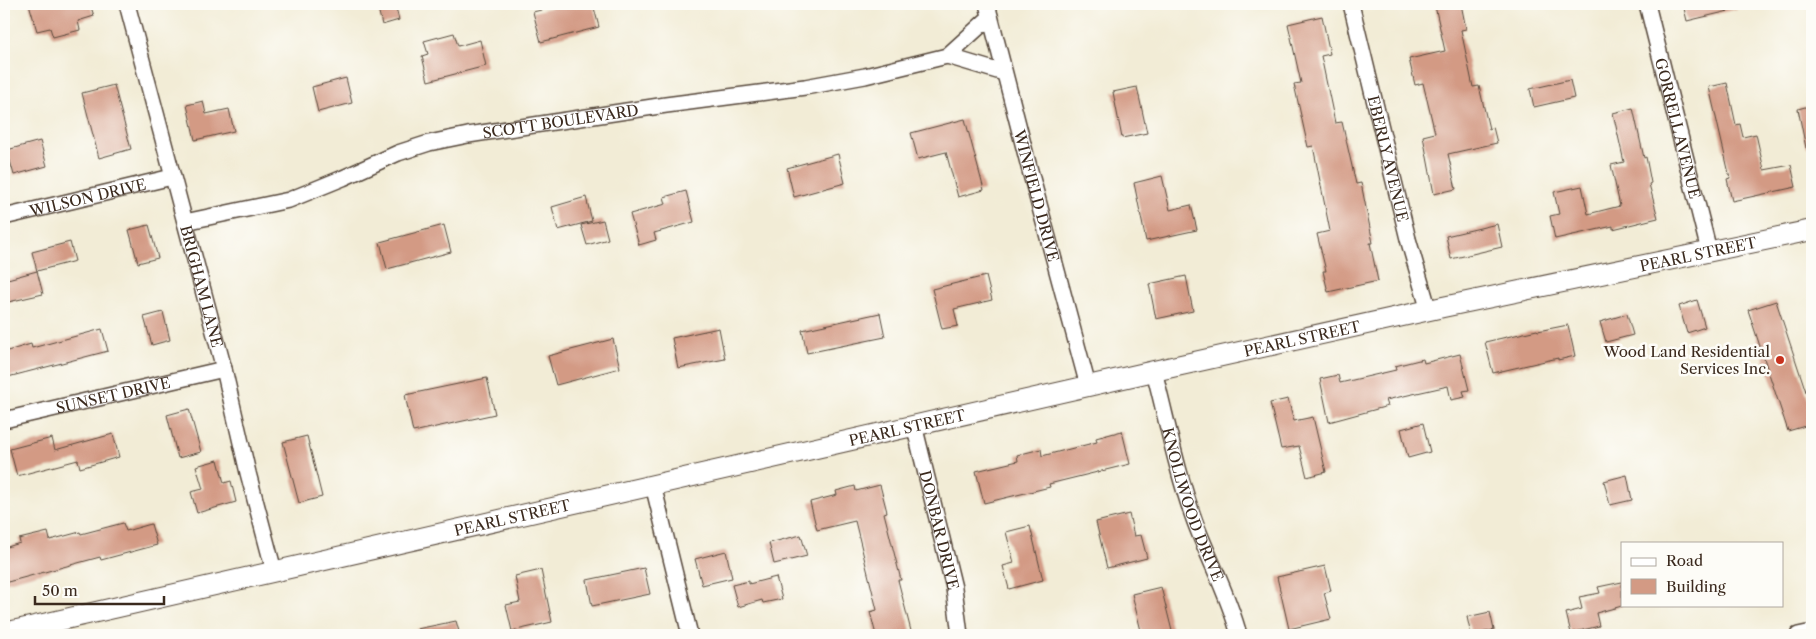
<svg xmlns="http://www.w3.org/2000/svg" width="1816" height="639" font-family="'Libre Caslon Text',serif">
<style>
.building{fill:#d39a84}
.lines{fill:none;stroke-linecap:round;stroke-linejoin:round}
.street-casing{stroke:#56473a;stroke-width:18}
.secondary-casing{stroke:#56473a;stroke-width:22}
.street{stroke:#fff;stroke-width:15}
.secondary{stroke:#fff;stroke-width:20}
.poi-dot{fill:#c8321e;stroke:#fdfcf7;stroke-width:2}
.labels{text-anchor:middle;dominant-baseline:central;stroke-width:5;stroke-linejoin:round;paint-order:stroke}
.street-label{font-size:15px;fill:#3b2a1e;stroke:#fdfcf7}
.poi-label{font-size:15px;fill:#3b2a1e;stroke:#fdfcf7;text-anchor:end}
</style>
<rect width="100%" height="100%" fill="#fdfcf7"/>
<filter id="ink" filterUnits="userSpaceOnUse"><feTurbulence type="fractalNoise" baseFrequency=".02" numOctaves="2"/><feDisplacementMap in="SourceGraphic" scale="10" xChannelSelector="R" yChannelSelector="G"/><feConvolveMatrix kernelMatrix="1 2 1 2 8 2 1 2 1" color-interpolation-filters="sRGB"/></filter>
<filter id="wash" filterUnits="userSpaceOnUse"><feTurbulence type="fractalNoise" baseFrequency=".0096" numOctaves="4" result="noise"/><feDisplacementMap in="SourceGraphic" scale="20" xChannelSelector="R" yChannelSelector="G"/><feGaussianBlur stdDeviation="1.12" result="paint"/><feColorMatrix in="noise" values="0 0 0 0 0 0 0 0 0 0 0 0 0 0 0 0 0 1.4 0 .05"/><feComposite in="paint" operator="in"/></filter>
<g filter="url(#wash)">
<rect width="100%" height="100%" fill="#f2ecd6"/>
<g id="blocks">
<g class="building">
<path d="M29,4h61l4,12 -16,5 2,9 -27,7 -3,-9 -13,3z"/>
<path d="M377,4h18l4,16 -17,5z"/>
<path d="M565,4h28l6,23 -58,15 -8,-30z"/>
<path d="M1446,4h15l5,25 -5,1 12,57 6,-1 10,43 4,-2 4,16 -49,11 8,35 -22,5 -11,-58 12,-3 -12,-50 -8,2 -6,-26 36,-8 -10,-45z"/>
<path d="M1683,4h54v5l-50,12z"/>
<path d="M1322,16l8,38 -9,2 14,67 7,-1 14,62 5,-1 12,60h-3l8,38 -50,11 -5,-21h3l-9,-37 13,-3 -17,-85 -5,1 -14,-63 7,-1 -13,-59z"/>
<path d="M454,33l4,13 22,-6 6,26 -58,15 -6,-25 6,-2 -4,-13z"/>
<path d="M346,78l6,25 -34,9 -6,-25z"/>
<path d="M1570,80l4,18 -40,9 -4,-18z"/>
<path d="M1727,83l9,42 4,-1 3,13 13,-3 8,36 27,-5 5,22 -64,14 -5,-22 3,-1 -21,-91z"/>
<path d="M114,85l17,64 -32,9 -17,-65z"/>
<path d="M1137,87l10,46 -25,5 -9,-46z"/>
<path d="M203,101l3,13 23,-5 5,22 -39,9 -8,-35z"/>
<path d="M1812,105v43h-6l-8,-39z"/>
<path d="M1633,108l11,50 2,-1 5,26 -2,1 9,34 -45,11v-3l-58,13 -5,-23 9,-2 -5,-22 28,-6 6,28 32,-8 -9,-41 13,-3 -11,-49z"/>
<path d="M965,119l19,71 -26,7 -12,-45 -28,7 -7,-26z"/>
<path d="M40,141l7,25 -33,9 -7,-25z"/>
<path d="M838,154l7,29 -51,14 -7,-29z"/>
<path d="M1162,176l8,34 21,-5 6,25 -51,11 -12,-58z"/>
<path d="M686,191l8,31 -40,11 2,7 -17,5 -9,-31 36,-10 -2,-7z"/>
<path d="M586,197l6,24 -34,9 -6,-23z"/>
<path d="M603,220l5,19 -21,6 -6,-20z"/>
<path d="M1497,224l5,23 -51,12 -5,-23z"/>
<path d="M149,225l9,33 -20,5 -9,-33z"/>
<path d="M444,225l7,27 -64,17 -7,-27z"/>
<path d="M70,242l5,19 -38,10 -5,-19z"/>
<path d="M37,271l6,23 -39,9v-23z"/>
<path d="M986,276l6,24 -38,9 4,17 -16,3 -10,-40z"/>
<path d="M1186,276l7,35 -37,8 -7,-35z"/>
<path d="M1697,300l8,27 -18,6 -8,-27z"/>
<path d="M1776,301l36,109v14l-24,7 -40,-121z"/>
<path d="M163,312l7,28 -18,5 -8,-28z"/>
<path d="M880,313l5,24 -78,16 -5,-23z"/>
<path d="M1627,314l6,21 -27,7 -6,-20z"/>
<path d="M1568,325l7,31 -17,4v-2l-65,15 -8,-31 52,-12 1,1z"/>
<path d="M719,328l6,31 -47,9 -6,-30z"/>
<path d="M102,329l6,22 -104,27v-26l27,-8 1,4z"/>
<path d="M613,339l7,29 -64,17 -8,-29z"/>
<path d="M1460,354l9,36 -6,1 2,6 -14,3 -3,-14 -62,14 2,6 -59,16 -9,-43 18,-4 2,8 56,-13 -1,-4 28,-7 1,4z"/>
<path d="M487,378l8,36 -82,18 -8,-37z"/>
<path d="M1288,399l6,22 19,-4 13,55 -19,5 -8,-31 -18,3 -11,-46z"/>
<path d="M189,409l12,43 -23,6 -11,-43z"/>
<path d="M1423,423l7,29 -22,6 -7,-29z"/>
<path d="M1122,431l8,33 -81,20 1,3 -66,16 -8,-32 42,-10 -1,-6 24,-6 1,7 55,-14 -1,-4z"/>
<path d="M113,434l6,23 -39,11 -2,-8 -61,16 -7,-27 42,-11 3,12z"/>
<path d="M307,436l15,61 -23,6 -16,-61z"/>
<path d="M218,460l6,23 7,-2 5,21 -39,11 -6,-21 12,-3 -7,-23z"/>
<path d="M1627,475l5,25 -22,5 -6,-24z"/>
<path d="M880,485l7,27 -3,1 17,67h-3l14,55h-36l-6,-23 7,-2 -22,-89 -38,9 -7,-28 27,-7 -1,-4 19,-5 1,5z"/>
<path d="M1129,514l5,22 7,-1 6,23 -40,10 -11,-46z"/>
<path d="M123,523l3,8 25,-7 6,21 -56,15 -1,-3 -96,26v-35l16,-5 -1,-4 29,-7 2,8 30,-8 1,2z"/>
<path d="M1030,526l13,54 -34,9 -6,-23 11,-3 -8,-31z"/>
<path d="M801,535l6,21 -33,8 -5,-21z"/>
<path d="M726,551l6,27 -30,7 -7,-26z"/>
<path d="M1325,566l6,25 -7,2 7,26 -42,10 -12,-52z"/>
<path d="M644,568l6,26 -58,12 -5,-26z"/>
<path d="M541,570l11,52 -40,9 -6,-26 14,-3 -5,-26z"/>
<path d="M776,577l6,22 -19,4 -1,-3 -24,7 -6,-22 17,-4v3z"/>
<path d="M1622,582v24l-26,7 3,13 -28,7 -5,-20 16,-4 -3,-12 21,-4 -2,-6z"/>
<path d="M1161,587l12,48h-31l-10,-41z"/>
<path d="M1490,612l4,18 -23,5 -4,-18z"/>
<path d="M456,621l4,14h-42l-1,-6z"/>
</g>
</g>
</g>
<g filter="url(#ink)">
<use href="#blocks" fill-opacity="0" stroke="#56473a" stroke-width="1"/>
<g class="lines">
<g class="street-casing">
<g id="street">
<path id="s1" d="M127,4l97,365 24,104 26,98"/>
<path id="s2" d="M987,4l42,163 59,219"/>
<path id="s3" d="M1351,4l57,235 21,72"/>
<path id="s4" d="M1647,4l62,247"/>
<path d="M990,17l-43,39 57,17"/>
<path id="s5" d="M4,217l168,-40"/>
<path id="s6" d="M185,222l104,-22 54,-22 55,-25 31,-10 39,-8 198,-30 139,-18 60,-11 82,-20"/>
<path id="s7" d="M1154,371c13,50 23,102 41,151 14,38 34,74 44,113"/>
<path id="s8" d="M4,420l220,-51"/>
<path id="s9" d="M914,425l40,163 6,47"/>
<path d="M653,485l37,150"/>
<path d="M1798,635l14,-3"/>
</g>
</g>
<g class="secondary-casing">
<g id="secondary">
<path id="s10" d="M4,633l1150,-262 289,-64 369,-77"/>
</g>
</g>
<use href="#street" class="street"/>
<use href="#secondary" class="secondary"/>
</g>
</g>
<circle class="poi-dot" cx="1780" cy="360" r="5"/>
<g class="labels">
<g class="street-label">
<text stroke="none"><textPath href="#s6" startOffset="391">SCOTT BOULEVARD</textPath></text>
<text stroke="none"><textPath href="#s4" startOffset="128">GORRELL AVENUE</textPath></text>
<text stroke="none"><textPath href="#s3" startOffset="159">EBERLY AVENUE</textPath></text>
<text stroke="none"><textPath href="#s2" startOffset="198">WINFIELD DRIVE</textPath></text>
<text stroke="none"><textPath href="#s5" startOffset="86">WILSON DRIVE</textPath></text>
<text stroke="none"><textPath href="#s10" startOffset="1736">PEARL STREET</textPath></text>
<text stroke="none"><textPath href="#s1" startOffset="292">BRIGHAM LANE</textPath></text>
<text stroke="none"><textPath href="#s10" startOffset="1331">PEARL STREET</textPath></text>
<text stroke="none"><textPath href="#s8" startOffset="112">SUNSET DRIVE</textPath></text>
<text stroke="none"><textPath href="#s10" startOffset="926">PEARL STREET</textPath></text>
<text stroke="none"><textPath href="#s7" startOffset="139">KNOLLWOOD DRIVE</textPath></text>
<text stroke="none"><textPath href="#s10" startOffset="521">PEARL STREET</textPath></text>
<text stroke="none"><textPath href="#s9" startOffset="108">DONBAR DRIVE</textPath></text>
</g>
<g class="poi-label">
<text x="1770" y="351">Wood Land Residential<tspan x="1770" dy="17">Services Inc.</tspan></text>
</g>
</g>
<rect width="1816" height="639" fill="none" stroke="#fdfcf7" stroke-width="20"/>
<rect x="1621" y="542" width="162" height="65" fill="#fdfcf7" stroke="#afa8a0"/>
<rect x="1631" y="558" width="25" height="8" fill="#ffffff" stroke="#afa8a0"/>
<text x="1666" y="566" font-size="15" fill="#3b2a1e">Road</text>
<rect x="1631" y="579" width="25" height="15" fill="#d39a84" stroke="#afa8a0"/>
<text x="1666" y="592" font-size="15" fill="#3b2a1e">Building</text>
<path d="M35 596v8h129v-8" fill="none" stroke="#3b2a1e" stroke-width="2.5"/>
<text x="42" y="596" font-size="15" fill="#3b2a1e" stroke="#fdfcf7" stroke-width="4" paint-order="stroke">50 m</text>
</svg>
